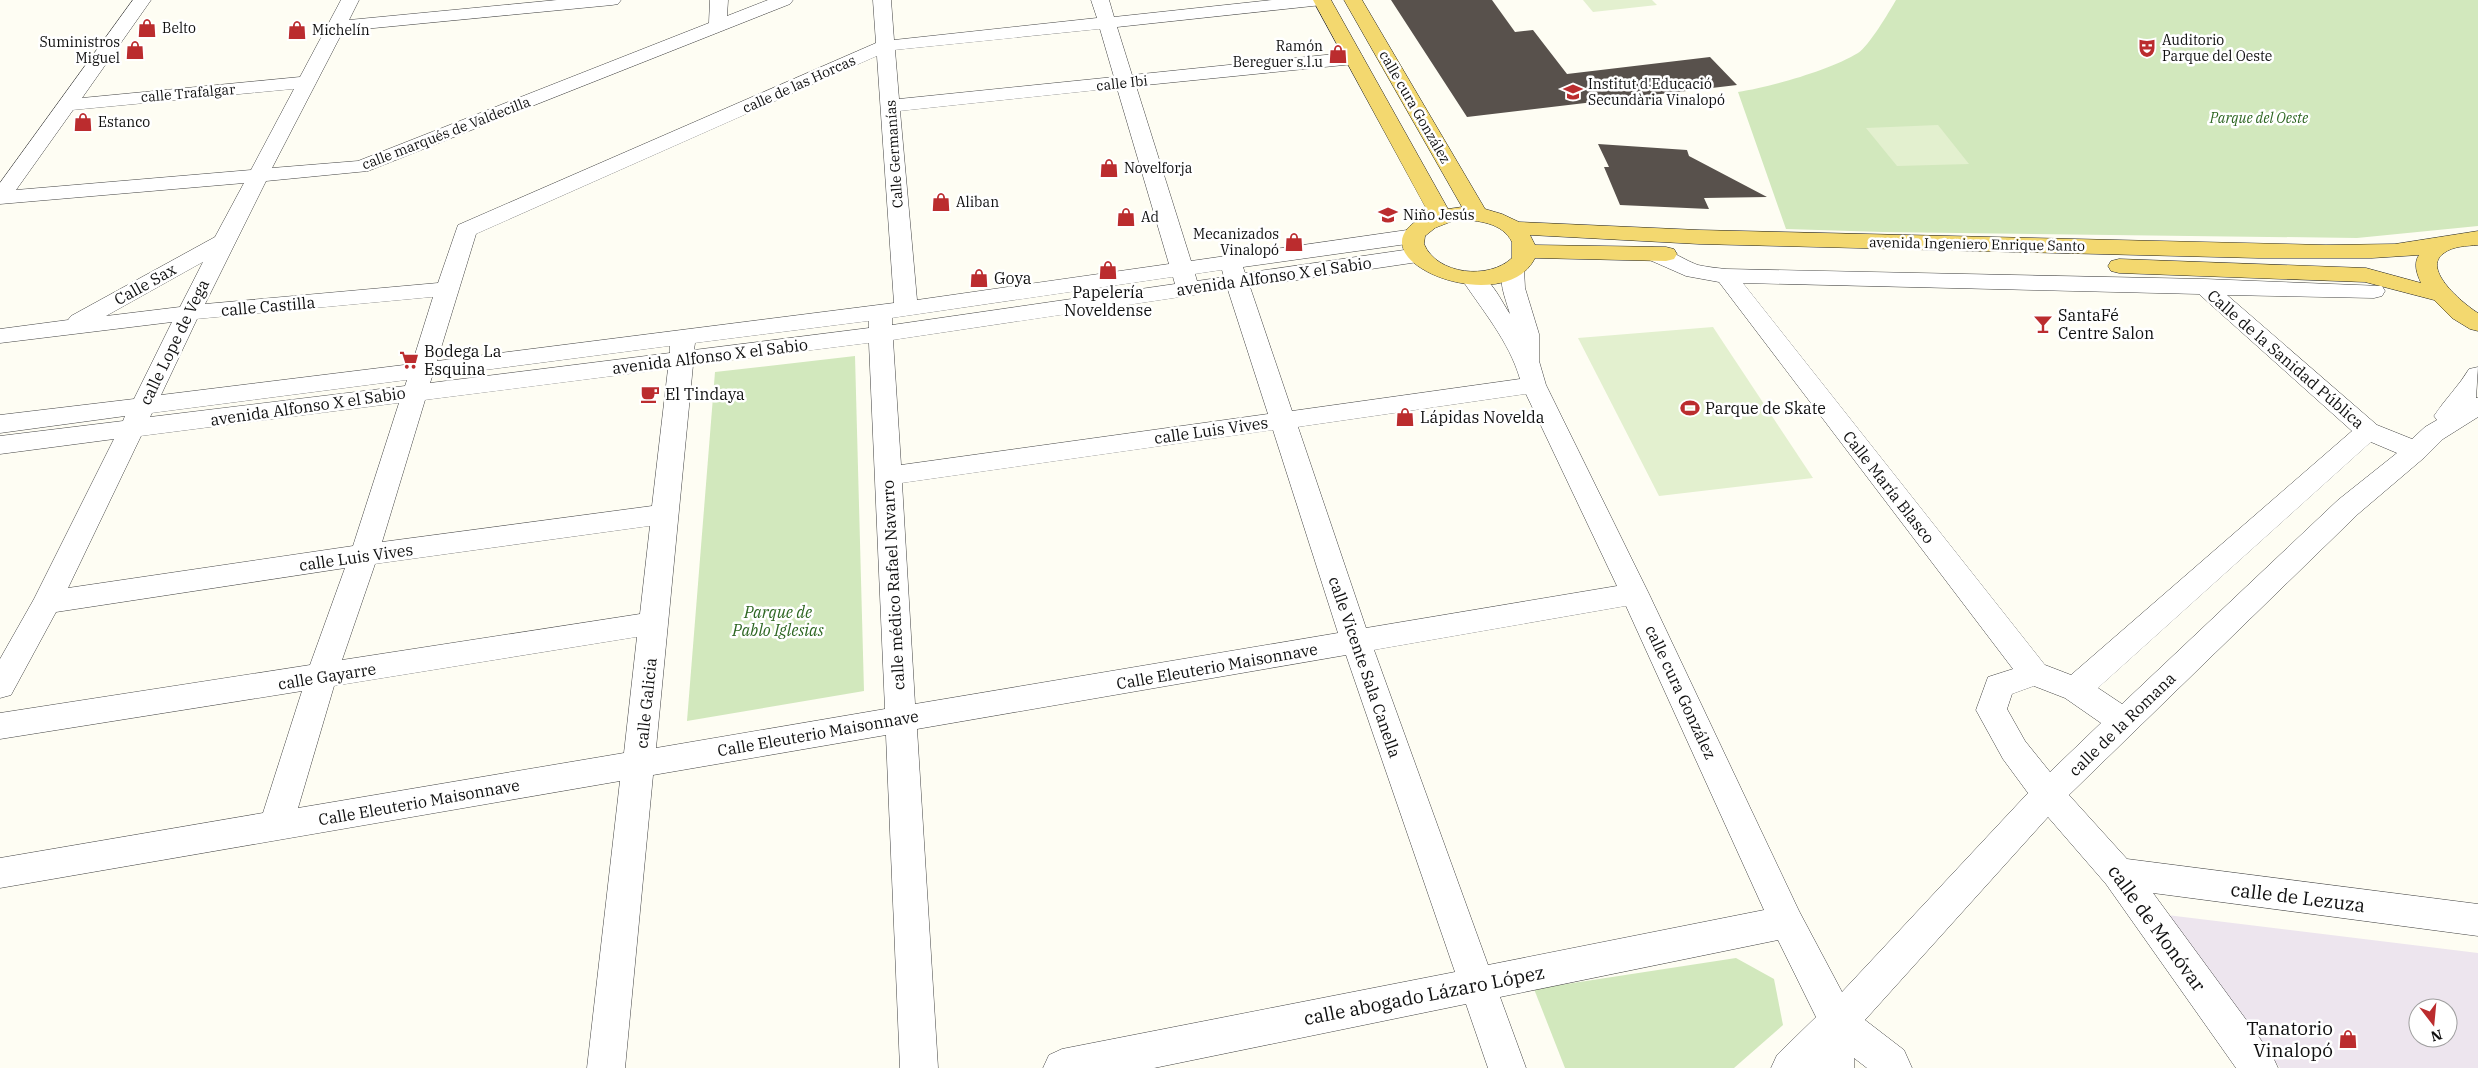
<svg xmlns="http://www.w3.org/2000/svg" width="2478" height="1068" font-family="'IBM Plex Serif',serif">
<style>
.industrial{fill:#ede5ee;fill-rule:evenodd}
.green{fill:#d2e8bd}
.pitch{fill:#e3f0cf}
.building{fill:#58514c}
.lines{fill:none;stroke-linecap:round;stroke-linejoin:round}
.minor-casing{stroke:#434343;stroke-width:1}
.major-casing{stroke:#212121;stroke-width:1}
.minor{fill:#fff;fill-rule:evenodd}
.major{fill:#f3d86f;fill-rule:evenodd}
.labels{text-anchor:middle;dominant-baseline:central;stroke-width:5;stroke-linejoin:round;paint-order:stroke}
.far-poi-label{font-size:14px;fill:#101010;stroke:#fff;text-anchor:start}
.far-street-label{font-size:14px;fill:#101010;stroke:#fff}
.far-park-label{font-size:14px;font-style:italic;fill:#2d6622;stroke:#fff}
.street-label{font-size:16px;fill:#101010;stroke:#fff}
.poi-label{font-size:16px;fill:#101010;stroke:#fff;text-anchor:start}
.park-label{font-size:16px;font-style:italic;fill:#2d6622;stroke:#fff}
.near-street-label{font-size:19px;fill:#101010;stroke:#fff}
.near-poi-label{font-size:19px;fill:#101010;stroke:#fff;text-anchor:end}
</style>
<rect width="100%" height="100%" fill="#fefdf3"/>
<path class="industrial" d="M2167,915l311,38v115h-198zM2418,1008h30v30h-30z"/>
<g class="green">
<path d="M1896,0h582v226l-121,12 -474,-6 -97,-3 -48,-137c33,-5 92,-22 120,-39 11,-7 31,-41 38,-53z"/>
<path d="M855,356l9,335 -177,30 28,-349z"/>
<path d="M1736,958l38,21 9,46 -49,43h-169l-31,-79z"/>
</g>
<g class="pitch">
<path d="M1583,0h69l5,5 -64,7z"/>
<path d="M1938,125l31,39 -72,2 -31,-38z"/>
<path d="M1713,327l100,151 -154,18 -81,-158z"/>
</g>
<g class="building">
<path d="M1391,0h101l23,32 18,-2 34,44 143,-17 27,28 -270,32z"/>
<path d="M1598,144l89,6 2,6 78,41 -63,1 5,11 -89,-4 -16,-38h5z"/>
</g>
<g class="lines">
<g class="minor-casing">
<path id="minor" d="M133,0h18l-69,98 218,-21 41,-77h18l-10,20 208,-20h64l-3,4 -6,1 -269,26 -71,137 86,-7 351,-138 1,-23h18l-1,16 41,-16h25l-3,4 -422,167 -102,10 -61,123 233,-21 20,-58 418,-182 -3,-43h18l3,40 203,-22 -6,-18h18l5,17 158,-17h59l-3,4 -6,1 -205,22 15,48 222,-23 7,2 2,4 -2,4 -7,2 -218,22 55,175 223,-32 8,2 3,5 -3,5 -8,2 -171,24 2,6 173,-25 8,2 3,5 -3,5 -8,2 -168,25 42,124 228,-32c-11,-38 -38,-69 -59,-101l3,-5c23,-6 35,25 46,41 -4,-14 -14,-37 -5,-50l8,-2 8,2 3,5 1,19 14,46v27l7,24 103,209 150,317 43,81 186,-199 -25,-34 -27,-49 12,-33 25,-8 -294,-387 -33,-6 -41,-18 -3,-5 3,-5c19,-4 36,11 53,17 9,2 19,3 28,4l478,10 178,7 3,5 -3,5 -8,2 -147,-3 150,130 35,14 13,-12 12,-7 -3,-4c11,-17 25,-30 35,-47l9,-2 -2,31h2v19l-35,22 -18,18 -67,57 -289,281 58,64 351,45v32l-325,-43 119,162 6,13h-42l-130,-184 -58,-67 -183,203 39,30 8,18h-45l-13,-10v10h-83l6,-13 39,-38 -38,-77 -278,57 26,71h-38l-22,-64 -312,64h-111l6,-13 13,-6 393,-77 -109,-317 -429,74 21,339h-38l-14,-333 -233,40 -28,293h-38l33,-287 -620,107v-30l263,-45 39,-122 -302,48v-26l310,-48 35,-97 -289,44 -45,83 -11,3v-39l34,-60 80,-160 -114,15v-18l123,-15 2,-5 -125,17v-18l134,-16 38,-77 -172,21v-14l68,-9 3,-4 144,-79 29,-54 -244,21v-21zM1100,29l14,48 -215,22 -4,-49zM877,56l17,247 -457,58 39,-127zM1117,88l52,176 -252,36 -17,-189zM294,89l-43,81 -235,20 57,-80zM203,262l-23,45 -74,9zM1222,270l2,7 -27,4 -2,-7zM1173,277l2,7 -283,41v-7zM1743,283l456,11 153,137 -281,244 -26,-10zM1228,290l40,124 -367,51 -8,-125zM433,297l-21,67 -251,31 36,-76zM869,321v7l-175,22 1,-7zM869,343l16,366 -229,39 37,-383zM670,346v7l-240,30 2,-6zM668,369l-16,137 -270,36 43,-142zM407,380l-2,6 -255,31 2,-4zM1526,394l91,192 -251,42 -68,-201zM399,403l-46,143 -285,42 73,-152zM1273,430l65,203 -423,71 -13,-221zM2371,442l26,11 -59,47 -216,204 -24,-16zM650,526l-10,88 -298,46 33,-96zM1626,606l138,304 -276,55 -114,-315zM637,637l-13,116 -326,55 36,-122zM2034,686l31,12 36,25 -51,49 -25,-31 -18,-32 5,-15z"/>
</g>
<g class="major-casing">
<path id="major" d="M1313,0h18l117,209 14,-2 -118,-207h18l123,209 17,5 17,8 180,8 627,15 69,-1 83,-13v14c-11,1 -25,1 -34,8 -24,16 21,52 34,60v18l-8,-2 -18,-11 -18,-18 -69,-18 -246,-9 -8,-2 -3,-5 3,-5 8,-2 247,9 55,15c-4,-9 -8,-19 -2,-28l-47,3h-114l-559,-14 -169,-9 5,10 131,2 8,2 3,5 -3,5 -8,2 -131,-3c-32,65 -197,-3 -106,-44zM1458,219c20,2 44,3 54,23v16c-23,22 -75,17 -88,-14l1,-8 10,-8z"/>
</g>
<use href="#minor" class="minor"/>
<use href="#major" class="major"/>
</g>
<defs>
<g id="shop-bare" transform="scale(1.5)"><path d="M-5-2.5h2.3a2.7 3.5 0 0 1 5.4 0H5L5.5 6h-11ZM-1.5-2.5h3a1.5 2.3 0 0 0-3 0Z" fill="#bb2c2e" stroke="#fff" stroke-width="2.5" paint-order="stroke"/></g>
<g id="theatre-bare" transform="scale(1.5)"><path d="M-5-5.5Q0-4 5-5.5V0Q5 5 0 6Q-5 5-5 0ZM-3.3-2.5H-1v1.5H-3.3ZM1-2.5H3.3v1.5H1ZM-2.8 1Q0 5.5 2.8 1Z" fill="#bb2c2e" stroke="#fff" stroke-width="2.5" paint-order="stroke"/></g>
<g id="school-bare" transform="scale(1.5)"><path d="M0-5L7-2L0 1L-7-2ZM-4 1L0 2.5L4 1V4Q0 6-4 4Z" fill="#bb2c2e" stroke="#fff" stroke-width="2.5" paint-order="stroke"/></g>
<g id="bar-bare" transform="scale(1.5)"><path d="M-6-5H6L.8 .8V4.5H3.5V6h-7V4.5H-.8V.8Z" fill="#bb2c2e" stroke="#fff" stroke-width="2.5" paint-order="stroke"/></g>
<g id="supermarket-bare" transform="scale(1.5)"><path d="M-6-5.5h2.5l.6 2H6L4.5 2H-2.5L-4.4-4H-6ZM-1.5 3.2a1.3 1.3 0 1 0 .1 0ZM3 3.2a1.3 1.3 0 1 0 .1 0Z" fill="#bb2c2e" stroke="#fff" stroke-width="2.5" paint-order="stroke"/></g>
<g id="cafe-bare" transform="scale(1.5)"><path d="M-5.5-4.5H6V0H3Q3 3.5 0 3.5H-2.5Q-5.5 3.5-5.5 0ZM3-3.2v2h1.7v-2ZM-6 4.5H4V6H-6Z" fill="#bb2c2e" stroke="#fff" stroke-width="2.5" paint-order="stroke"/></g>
<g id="stadium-bare" transform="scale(1.5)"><path d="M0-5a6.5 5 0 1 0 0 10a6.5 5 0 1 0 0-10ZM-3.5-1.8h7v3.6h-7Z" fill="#bb2c2e" stroke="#fff" stroke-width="2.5" paint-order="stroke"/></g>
</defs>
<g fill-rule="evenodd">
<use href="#shop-bare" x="147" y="28"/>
<use href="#shop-bare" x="297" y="30"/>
<use href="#theatre-bare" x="2147" y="48"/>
<use href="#shop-bare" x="135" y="50"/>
<use href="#shop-bare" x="1338" y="54"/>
<use href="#school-bare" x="1573" y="92"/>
<use href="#shop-bare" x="83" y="122"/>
<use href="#shop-bare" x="1109" y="168"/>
<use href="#shop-bare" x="941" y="202"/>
<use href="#school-bare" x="1388" y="215"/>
<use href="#shop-bare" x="1126" y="217"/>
<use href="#shop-bare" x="1294" y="242"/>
<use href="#shop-bare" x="1108" y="270"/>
<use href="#shop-bare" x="979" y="278"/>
<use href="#bar-bare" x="2043" y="324"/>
<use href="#supermarket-bare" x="409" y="360"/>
<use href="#cafe-bare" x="650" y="394"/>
<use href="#stadium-bare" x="1690" y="408"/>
<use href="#shop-bare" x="1405" y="417"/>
<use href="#shop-bare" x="2348" y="1039"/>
</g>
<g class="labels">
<g class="far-poi-label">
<text x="162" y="28">Belto</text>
<text x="312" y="30">Michelín</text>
<text x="2162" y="40">Auditorio<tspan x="2162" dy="16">Parque del Oeste</tspan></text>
<text x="120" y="42" text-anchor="end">Suministros<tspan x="120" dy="16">Miguel</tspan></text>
<text x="1323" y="46" text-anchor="end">Ramón<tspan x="1323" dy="16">Bereguer s.l.u</tspan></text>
<text x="1588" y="84">Institut d'Educació<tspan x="1588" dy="16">Secundària Vinalopó</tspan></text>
<text x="98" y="122">Estanco</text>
<text x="1124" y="168">Novelforja</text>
<text x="956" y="202">Aliban</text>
<text x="1403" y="215">Niño Jesús</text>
<text x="1141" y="217">Ad</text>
<text x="1279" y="234" text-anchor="end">Mecanizados<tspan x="1279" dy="16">Vinalopó</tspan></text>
</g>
<g class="far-street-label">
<text transform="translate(1122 83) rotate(-6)">calle Ibi</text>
<text transform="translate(799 84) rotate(-24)">calle de las Horcas</text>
<text transform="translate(188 93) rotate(-5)">calle Trafalgar</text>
<text transform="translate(1415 107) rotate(60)">calle cura González</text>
<text transform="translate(446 133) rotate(-21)">calle marqués de Valdecilla</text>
<text transform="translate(894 154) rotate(-94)">Calle Germanías</text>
<text transform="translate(1977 244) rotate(1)">avenida Ingeniero Enrique Santo</text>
</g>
<g class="far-park-label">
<text x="2259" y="118">Parque del Oeste</text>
</g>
<g class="street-label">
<text transform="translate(1274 276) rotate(-8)">avenida Alfonso X el Sabio</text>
<text transform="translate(145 284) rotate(-29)">Calle Sax</text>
<text transform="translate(268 306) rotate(-5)">calle Castilla</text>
<text transform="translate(174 342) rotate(-64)">calle Lope de Vega</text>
<text transform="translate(710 356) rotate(-7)">avenida Alfonso X el Sabio</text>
<text transform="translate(2286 359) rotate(41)">Calle de la Sanidad Pública</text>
<text transform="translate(308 406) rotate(-8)">avenida Alfonso X el Sabio</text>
<text transform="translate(1211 430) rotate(-8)">calle Luis Vives</text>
<text transform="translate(1889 487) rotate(52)">Calle María Blasco</text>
<text transform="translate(356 557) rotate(-8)">calle Luis Vives</text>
<text transform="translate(893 585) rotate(-93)">calle médico Rafael Navarro</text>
<text transform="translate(1217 666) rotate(-10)">Calle Eleuterio Maisonnave</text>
<text transform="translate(1365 667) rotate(71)">calle Vicente Sala Canella</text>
<text transform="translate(327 676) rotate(-9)">calle Gayarre</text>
<text transform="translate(1681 692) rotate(65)">calle cura González</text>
<text transform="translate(646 703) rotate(-84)">calle Galicia</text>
<text transform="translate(2122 724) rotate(-44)">calle de la Romana</text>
<text transform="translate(818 733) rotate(-10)">Calle Eleuterio Maisonnave</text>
<text transform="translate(419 802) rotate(-10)">Calle Eleuterio Maisonnave</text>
</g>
<g class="poi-label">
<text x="994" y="278">Goya</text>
<text x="1108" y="292" text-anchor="middle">Papelería<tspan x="1108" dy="18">Noveldense</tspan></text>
<text x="2058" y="315">SantaFé<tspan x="2058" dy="18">Centre Salon</tspan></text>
<text x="424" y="351">Bodega La<tspan x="424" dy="18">Esquina</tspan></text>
<text x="665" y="394">El Tindaya</text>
<text x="1705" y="408">Parque de Skate</text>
<text x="1420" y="417">Lápidas Novelda</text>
</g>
<g class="park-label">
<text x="778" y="612">Parque de<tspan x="778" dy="18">Pablo Iglesias</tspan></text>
</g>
<g class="near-street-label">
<text transform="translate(2298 897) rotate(7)">calle de Lezuza</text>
<text transform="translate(2157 928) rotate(54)">calle de Monóvar</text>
<text transform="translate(1424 995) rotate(-11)">calle abogado Lázaro López</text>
</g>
<g class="near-poi-label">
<text x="2333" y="1028">Tanatorio<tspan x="2333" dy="22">Vinalopó</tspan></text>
</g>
</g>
<g transform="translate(2433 1023) rotate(164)"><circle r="24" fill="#ffffff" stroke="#9f9f9f"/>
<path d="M0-4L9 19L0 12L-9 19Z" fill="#bb2c2e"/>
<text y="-8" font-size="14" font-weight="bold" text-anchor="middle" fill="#101010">N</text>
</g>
</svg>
